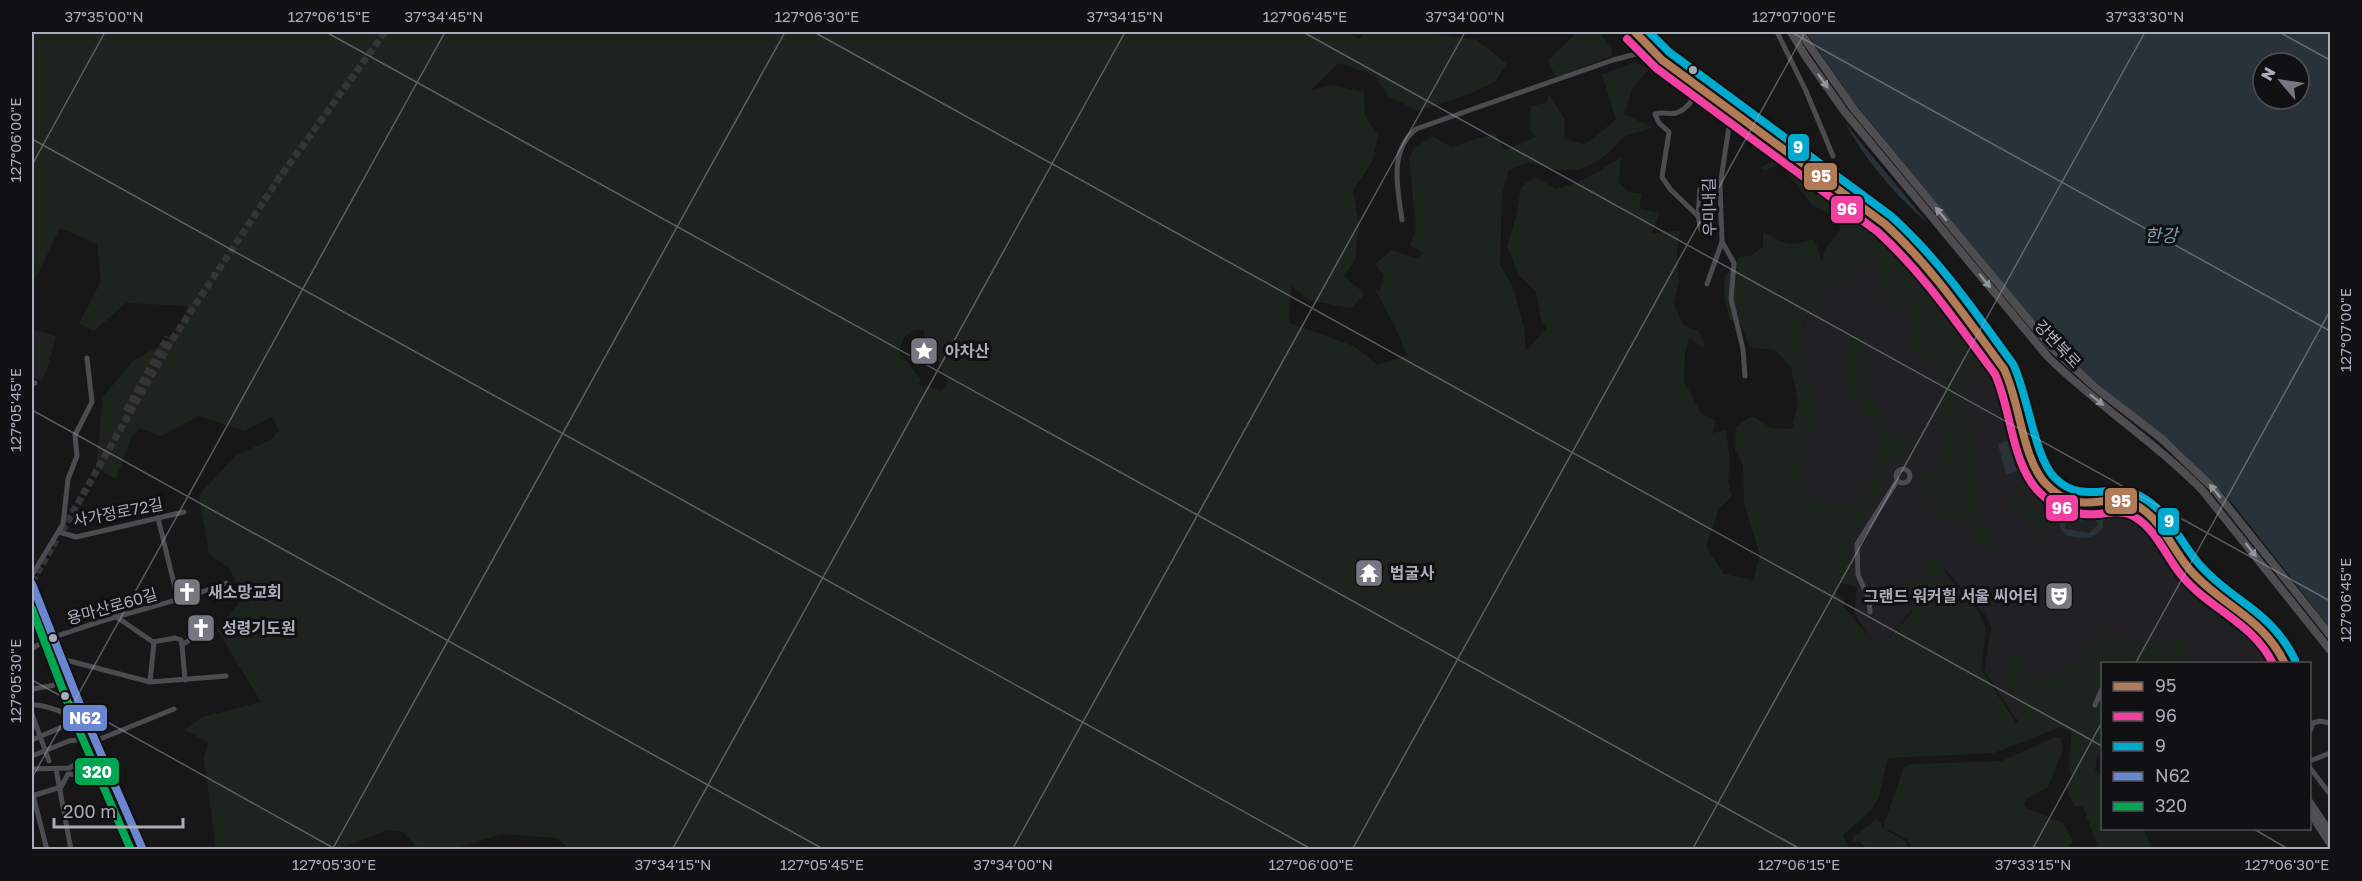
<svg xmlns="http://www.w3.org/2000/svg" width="2362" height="881" font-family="'Golos Text','Noto Sans KR',sans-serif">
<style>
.built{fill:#212123}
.green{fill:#1d241e;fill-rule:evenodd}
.water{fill:#2a3239;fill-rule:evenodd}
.pier{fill:#171717}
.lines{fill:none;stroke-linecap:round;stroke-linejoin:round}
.major-tunnel{stroke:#343537;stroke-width:7;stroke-dasharray:7 3.5;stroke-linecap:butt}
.minor{stroke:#4b4c50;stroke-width:5}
.major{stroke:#4d4f52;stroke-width:7}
.highway{stroke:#4e4e51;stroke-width:8}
.bus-1-casing{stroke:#111113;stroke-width:12}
.bus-2-casing{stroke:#111113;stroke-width:12}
.bus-3-casing{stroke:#111113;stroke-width:12}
.bus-4-casing{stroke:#111113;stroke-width:12}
.bus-5-casing{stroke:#111113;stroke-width:12}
.bus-1{stroke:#b07c57;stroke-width:8}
.bus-2{stroke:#f240a1;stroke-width:8}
.bus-3{stroke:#00a9ce;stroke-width:8}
.bus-4{stroke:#6a86d1;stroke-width:8}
.bus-5{stroke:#00a651;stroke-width:8}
.oneway{fill:#92959e}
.ticks{fill:none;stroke:#a8adb8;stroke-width:1.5;stroke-opacity:0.45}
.bus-dot{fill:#a8adb8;stroke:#111113;stroke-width:2}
.labels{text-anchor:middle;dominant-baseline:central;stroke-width:6;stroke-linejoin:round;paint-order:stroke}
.street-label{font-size:16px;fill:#a8adb8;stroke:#111113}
.poi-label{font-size:16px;font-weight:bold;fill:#a8adb8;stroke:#111113;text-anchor:start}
.water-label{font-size:18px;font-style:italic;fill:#7f9bb3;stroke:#111113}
.line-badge{stroke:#111113;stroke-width:2}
.badge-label{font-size:16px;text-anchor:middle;font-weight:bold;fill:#fff}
.neatline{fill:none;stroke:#a8adb8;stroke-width:2}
.ticks-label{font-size:15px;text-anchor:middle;fill:#a8adb8}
</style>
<rect width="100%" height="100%" fill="#171717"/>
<g class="built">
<path d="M1855,211l28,17 43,41 75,101 7,15 28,94 24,21 15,5 45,-2 17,6 13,9 39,54 58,47 23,25 12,19 -180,1v57l-73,3 -13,-5 -32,-48 7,-43 -5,-12 -40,-46 -60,71 -17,-4 -15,-24 3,-26 -11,-40 -47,-51 3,-166 42,-102z"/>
<path d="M32,329l24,7 -10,37 -4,7 -10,-2z"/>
</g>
<g class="green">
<path d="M32,32h1316l11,7 7,-7h54l57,8 30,24 -12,18 -26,12 -50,17 -31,-15 -14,-21 -35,-12 -29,28 22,-6 32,7 1,24 13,20 -5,24 -20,31 6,34 -4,35 -11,16 21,18 -14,14 -40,-7 -20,-15 -2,37 65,23 24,19 29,-10 -10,-24 -23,-44 6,4 4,-18h-2l-7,-9 17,-14 24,8 9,-5 -15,-7 6,-18 -7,-70 4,-9 20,-13 18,11 44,-14 10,17 31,-13 -6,-7 1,-24 15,-3 3,-8 16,24 -1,20 21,5 31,-24 -14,-46 34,-12 13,7 -16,19 -9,26 28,13c-10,5 -19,6 -27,9 -6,4 -11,12 -17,17 -28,23 -47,20 -79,9l-20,8 -7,25 -2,70 13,22 11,41 2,23 21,-23 -6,-9 -5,-27 -17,-17 -12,-29 10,-33 4,-26 14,-10 21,12c28,-7 42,-17 65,-32l-3,25 11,10 13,2 -3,15 21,4 -8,20 28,-2 -3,19 2,32 -5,22 9,21 16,6 6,14 -2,3 -14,-11 -4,16 -1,28 17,33 15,7 -4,12 14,-3 4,33 -2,19 4,14 -13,13 -13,38 18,27 29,6 7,-25 -16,-52 -1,-38 -8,-16 1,-22 16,-11 20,12 20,1 6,-27 -7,-35 -16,-17 -25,-3 -10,-25 -10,-2 -6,-24 1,-20 15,-19 10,-1 13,-9v-16c22,14 26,16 51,8l8,21 3,-11 15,-19 -1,-11 -27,-14 -31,-41 -16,6 -5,-2 17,-9 45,32 7,13 32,20 8,11 8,-2 41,36 42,54 34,49 -13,-8 -13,9 1,56 14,91 19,33 -11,-6 -13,-1 -14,-25h-20l-27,-42 20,-16 8,-32 -9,-4 -3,-11 11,-19 -14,-37 -10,-1 -17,-23 14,-8 -7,-17 -23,-5 -8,-45h-19c-11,15 -15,23 -34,24l-8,28 -9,-2 -7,19 12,80 -12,68 8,21 48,7 15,-23 -3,-4 10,-44 -38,-56 6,-43 13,1 14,31 -8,27 18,19 7,19 12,8 8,-6 6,4 -8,15 -18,7 -10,10 4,9 -7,19 -33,48 11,40 -19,-5 -2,11 8,5v9l25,30 17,4 26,-29 2,-19 -22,-3 31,-16 1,-13 6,-6 50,59 6,15 -5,40 35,54 7,-9 -20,-32 11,-33 25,36 32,-19 35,-30 6,-3c13,5 29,13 43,10 14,-2 18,-7 33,0l-1,20 -85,1v16l-7,15 7,4v36l-7,35 7,6v52l41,1 10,20h-59l3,-5 -14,-37 -9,-1 -8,-19 6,-11c-6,-11 0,-32 -1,-45l-11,-4 -66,26 -106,5 -9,39 -8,13 -28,25 4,10 4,4 -1280,1 -14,-12 -56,-4 -47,15 -29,1 -8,-3 -14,-15 -16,-2 -50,19h-121l-12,-90 4,-17 -24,-12 18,-13 59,-15 -44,-72 26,-32 -14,-30 -20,-14 -10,-59 37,-40 35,-15 8,-10 -7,-13 -28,14 -45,-15 -38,20 -21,-8 -8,8 -16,43 -20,-11 7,-71 30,-36 41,-24 14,-31 -62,-3 -32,28 -15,-7 22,-43 -4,-37 -37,-16 -22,46 -6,8zM915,330h8c3,17 12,17 15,27 2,9 3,15 9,23l-3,8 -4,3 -13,-6 -4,2 -4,-4 2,-3 -23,-29 6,-14z"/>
<path d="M1578,32h21l13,19 -1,5 -53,21 -3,-1 -7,-16z"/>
<path d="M32,340l22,6 -13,24 -9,-3z"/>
<path d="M2018,491l32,33 -9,9 -33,-32z"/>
<path d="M2055,737l5,1 3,12 -15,37 -22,12 -2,5 2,4 37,15 10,18 -6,8h-155l-4,-9 -25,-13 21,-60 8,-3 90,-3z"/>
<path d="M1876,819l6,4v4l24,15 2,7h-41l-8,-8 -6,1v-6c4,-1 19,-13 23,-17z"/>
</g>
<g class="water">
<path d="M1801,32h529v620l-121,-147 -272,-274c-33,-27 -63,-60 -85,-96 -20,-33 -34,-70 -51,-103zM2263,63h36v36h-36z"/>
<path d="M2007,441l10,30 -11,4 -8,-31z"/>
<path d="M2066,514l11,3 19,-2 7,6v6c-15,23 -60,6 -37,-13zM2066,518l12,3 16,-2 5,5 -10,9 -24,-4z"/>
</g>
<path class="pier" d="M1798,32h8l47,69 199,242 21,21 105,84 55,56 97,124v27l-112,-137 -42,-45 -82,-66 -56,-51 -199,-240 -36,-71z"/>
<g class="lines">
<g class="major-tunnel">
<path d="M126,411l42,-74"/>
<path d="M62,531l108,-188 110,-166 105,-145"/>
<path d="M32,582l24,-42"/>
</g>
<g class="minor">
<path d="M1777,32l29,59 27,65"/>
<path d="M1735,112l-5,8 -10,66 2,56 12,21 -3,36 12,50 2,27"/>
<path d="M1698,216l-28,-27 -8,-12 7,-45 -10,-9 -4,-9c8,-3 14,1 21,-1 12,-4 19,-16 23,-26"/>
<path d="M1402,220c-4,-30 -14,-69 14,-91l197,-69 27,-7 10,-8"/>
<path d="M1701,230l-3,-14 2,-27 20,-3"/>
<path d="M1707,284l15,-42"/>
<path d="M32,383h3"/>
<circle cx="1903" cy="476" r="7"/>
<path d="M158,518l20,82"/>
<path d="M59,532l17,5 108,-25"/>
<path d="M32,575l31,-51 5,-45 9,-23 -2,-21 17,-33 -5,-44"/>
<path d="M1870,612l-1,-13 -11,-24 -1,-31 40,-63"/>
<path d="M115,616l38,26 22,-4 6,2 1,5 6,-4"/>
<path d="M182,645l3,35"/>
<path d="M32,649c14,-11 30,-14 46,-20 49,-18 100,-26 148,-46"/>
<path d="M62,659l88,23 76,-6"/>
<path d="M150,682l4,-40"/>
<path d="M33,689l38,-7"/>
<path d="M32,705c20,-1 31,12 52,10"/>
<path d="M2095,705l7,-16"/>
<path d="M32,714l17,47"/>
<path d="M2310,731l3,-8 7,-2 10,2"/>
<path d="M32,740l30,-13 9,-1"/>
<path d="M95,741l79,-32"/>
<path d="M32,756l37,-15 24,-3"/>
<path d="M2310,761l20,-8"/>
<path d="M2310,768l20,26"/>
<path d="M32,769l37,-1 30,-18"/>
<path d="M56,769l15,81"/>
<path d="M33,795l14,55"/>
<path d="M32,796l29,-9 7,-13 15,1 25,-5"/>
</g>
<g class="major">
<path d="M1635,32l27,28 223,164 26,24 22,25 71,96 7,15 22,81c10,22 31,39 57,39 16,0 29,-7 45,1 27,13 38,44 56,66 29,33 79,49 94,93"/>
<path d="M1643,32l35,32 97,72"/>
<path d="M1827,175c22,16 45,31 66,49 28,23 50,53 72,81 18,24 39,49 51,76 13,30 8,74 32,99 27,28 64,3 95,21 23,14 39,50 57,70 12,15 29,23 44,33 19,14 40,37 48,60"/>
<path d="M32,584l3,5 49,126 59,135"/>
<path d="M32,604l5,1 6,4"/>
<path d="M2310,802l20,30"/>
<path d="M2310,813l20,31"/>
</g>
<g class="highway">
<path d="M1791,32l15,25 38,54 204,246c49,48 107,85 155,134l127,159"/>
<path d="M1800,32l53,76 198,239 45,41 66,51 50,48 118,148"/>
</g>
<g class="bus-1-casing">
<path id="bus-1" d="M1635,32l27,28 223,164c47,43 81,94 119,145 16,33 18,90 42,115 34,36 60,6 90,21 27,15 36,45 55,66 31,35 73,47 94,93"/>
</g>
<g class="bus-2-casing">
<path id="bus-2" d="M1627,39l29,29 222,164c46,42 80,93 117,142 17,37 16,90 45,119 15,15 36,23 58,21 10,-1 21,-4 31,0 26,11 36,42 53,62 27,33 72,47 91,88"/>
</g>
<g class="bus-3-casing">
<path id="bus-3" d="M1649,32l20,20 222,164c48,43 84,96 122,148 15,30 21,93 42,114 28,28 56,3 85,18 29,15 39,45 59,68 33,38 72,46 96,96"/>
</g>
<g class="bus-4-casing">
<path id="bus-4" d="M32,584l52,131 59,135"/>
</g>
<g class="bus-5-casing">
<path id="bus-5" d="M32,609l42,110 57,131"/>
</g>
<use href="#bus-1" class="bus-1"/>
<use href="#bus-2" class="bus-2"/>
<use href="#bus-3" class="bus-3"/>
<use href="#bus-4" class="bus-4"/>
<use href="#bus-5" class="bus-5"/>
</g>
<defs><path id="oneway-solid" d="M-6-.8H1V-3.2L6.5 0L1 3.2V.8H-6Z" transform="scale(1.5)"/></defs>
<g class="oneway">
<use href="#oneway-solid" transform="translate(1823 81) rotate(55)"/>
<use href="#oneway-solid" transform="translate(1941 214) rotate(-130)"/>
<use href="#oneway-solid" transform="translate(1985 281) rotate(51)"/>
<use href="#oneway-solid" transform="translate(2097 400) rotate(38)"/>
<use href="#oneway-solid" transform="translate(2215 491) rotate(-130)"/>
<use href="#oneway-solid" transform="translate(2251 550) rotate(52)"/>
</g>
<path class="ticks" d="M326,32l1476,818M814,32l1288,714M1303,32l1027,569M1791,32l539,299M2279,32l51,28M32,139l1281,711M32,165l73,-133M32,410l793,440M2135,664l195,-353M32,680l305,170M32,778l413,-746M2252,828l38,22M332,850l453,-818M672,850l453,-818M1012,850l453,-818M1352,850l453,-818M1692,850l453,-818M2032,850l70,-128"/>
<defs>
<g id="sight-square" transform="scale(1.5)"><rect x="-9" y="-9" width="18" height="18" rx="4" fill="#757880" stroke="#111113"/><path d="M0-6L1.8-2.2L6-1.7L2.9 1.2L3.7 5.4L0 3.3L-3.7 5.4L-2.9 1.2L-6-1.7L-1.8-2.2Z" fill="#fff"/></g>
<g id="temple-square" transform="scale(1.5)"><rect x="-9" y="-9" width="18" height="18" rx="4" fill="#757880" stroke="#111113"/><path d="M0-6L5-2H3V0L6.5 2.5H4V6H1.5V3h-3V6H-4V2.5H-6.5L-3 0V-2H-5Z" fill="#fff"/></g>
<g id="church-square" transform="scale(1.5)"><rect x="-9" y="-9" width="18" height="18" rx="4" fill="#757880" stroke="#111113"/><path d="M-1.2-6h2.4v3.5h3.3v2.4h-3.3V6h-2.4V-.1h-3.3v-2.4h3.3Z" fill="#fff"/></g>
<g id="theatre-square" transform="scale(1.5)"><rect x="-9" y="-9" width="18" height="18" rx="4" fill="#757880" stroke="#111113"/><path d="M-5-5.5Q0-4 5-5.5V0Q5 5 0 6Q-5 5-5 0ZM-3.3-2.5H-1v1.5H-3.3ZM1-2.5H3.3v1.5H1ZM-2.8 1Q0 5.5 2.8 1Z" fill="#fff"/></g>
</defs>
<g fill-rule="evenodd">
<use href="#sight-square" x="924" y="351"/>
<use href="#temple-square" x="1369" y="573"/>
<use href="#church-square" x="187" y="592"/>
<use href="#theatre-square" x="2059" y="596"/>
<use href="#church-square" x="201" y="628"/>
</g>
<g class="bus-dot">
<circle cx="1693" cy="70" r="5"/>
<circle cx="53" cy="638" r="5"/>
<circle cx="65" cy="696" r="5"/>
</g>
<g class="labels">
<g class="street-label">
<text transform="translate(1709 207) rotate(-91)">우미내길</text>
<text transform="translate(2058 344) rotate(47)">강변북로</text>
<text transform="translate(118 512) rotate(-11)">사가정로72길</text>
<text transform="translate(112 606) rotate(-16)">용마산로60길</text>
</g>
<g class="poi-label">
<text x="945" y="351">아차산</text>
<text x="1390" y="573">법굴사</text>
<text x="208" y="592">새소망교회</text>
<text x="2038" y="596" text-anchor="end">그랜드 워커힐 서울 씨어터</text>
<text x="222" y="628">성령기도원</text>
</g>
<g class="water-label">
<text x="2161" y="235">한강</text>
</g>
</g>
<g class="line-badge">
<rect x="1787" y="133" width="23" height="29" rx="6" fill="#00a9ce"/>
<rect x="1803" y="162" width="35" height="29" rx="6" fill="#b07c57"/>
<rect x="1830" y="195" width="34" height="29" rx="6" fill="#f240a1"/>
<rect x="2104" y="487" width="34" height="28" rx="6" fill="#b07c57"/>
<rect x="2045" y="494" width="34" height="28" rx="6" fill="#f240a1"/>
<rect x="2157" y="507" width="23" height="29" rx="6" fill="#00a9ce"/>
<rect x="62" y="704" width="46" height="28" rx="6" fill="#6a86d1"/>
<rect x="74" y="757" width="46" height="29" rx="6" fill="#00a651"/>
</g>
<g class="badge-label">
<text x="1798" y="153">9</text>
<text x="1821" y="182">95</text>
<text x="1847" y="215">96</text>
<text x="2121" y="507">95</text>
<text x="2062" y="514">96</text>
<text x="2169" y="527">9</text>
<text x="85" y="724">N62</text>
<text x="97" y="778">320</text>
</g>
<rect width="2362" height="881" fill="none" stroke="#111113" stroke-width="66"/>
<rect x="2101" y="662" width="210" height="168" fill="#111113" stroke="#4d4f55" stroke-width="1.5"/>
<rect x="2113" y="682" width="30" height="9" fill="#b07c57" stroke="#4d4f55" stroke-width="1.5"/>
<text x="2155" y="692" font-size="18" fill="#a8adb8">95</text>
<rect x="2113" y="712" width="30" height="9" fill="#f240a1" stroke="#4d4f55" stroke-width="1.5"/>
<text x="2155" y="722" font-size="18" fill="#a8adb8">96</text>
<rect x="2113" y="742" width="30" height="9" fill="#00a9ce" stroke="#4d4f55" stroke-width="1.5"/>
<text x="2155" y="752" font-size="18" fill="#a8adb8">9</text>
<rect x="2113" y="772" width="30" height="9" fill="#6a86d1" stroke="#4d4f55" stroke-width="1.5"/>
<text x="2155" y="782" font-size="18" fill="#a8adb8">N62</text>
<rect x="2113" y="802" width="30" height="9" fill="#00a651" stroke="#4d4f55" stroke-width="1.5"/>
<text x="2155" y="812" font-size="18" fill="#a8adb8">320</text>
<g transform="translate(2281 81) rotate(299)"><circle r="28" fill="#111113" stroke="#4d4f55" stroke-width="1.5"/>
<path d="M0-4.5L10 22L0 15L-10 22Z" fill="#757880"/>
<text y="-9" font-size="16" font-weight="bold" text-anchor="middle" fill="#a8adb8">N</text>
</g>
<path d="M54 818v9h129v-9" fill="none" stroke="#a8adb8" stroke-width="3"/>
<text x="63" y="818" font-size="18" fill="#a8adb8" stroke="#111113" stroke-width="4.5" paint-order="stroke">200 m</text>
<rect x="33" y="33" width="2296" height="815" class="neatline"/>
<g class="ticks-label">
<text x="104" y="22">37°35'00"N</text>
<text x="329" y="22">127°06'15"E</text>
<text x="444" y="22">37°34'45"N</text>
<text x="817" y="22">127°06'30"E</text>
<text x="1125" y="22">37°34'15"N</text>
<text x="1305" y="22">127°06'45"E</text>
<text x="1465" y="22">37°34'00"N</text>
<text x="1794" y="22">127°07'00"E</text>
<text x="2145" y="22">37°33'30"N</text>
<text transform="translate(16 140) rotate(-90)" y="5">127°06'00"E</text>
<text transform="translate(2346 330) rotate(-90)" y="5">127°07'00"E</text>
<text transform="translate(16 410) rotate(-90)" y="5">127°05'45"E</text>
<text transform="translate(2346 600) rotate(-90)" y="5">127°06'45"E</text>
<text transform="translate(16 681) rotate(-90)" y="5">127°05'30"E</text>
<text x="334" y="870">127°05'30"E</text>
<text x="673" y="870">37°34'15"N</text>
<text x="822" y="870">127°05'45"E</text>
<text x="1013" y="870">37°34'00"N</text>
<text x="1311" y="870">127°06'00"E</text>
<text x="1799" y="870">127°06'15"E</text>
<text x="2033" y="870">37°33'15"N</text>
<text x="2287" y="870">127°06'30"E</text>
</g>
</svg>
